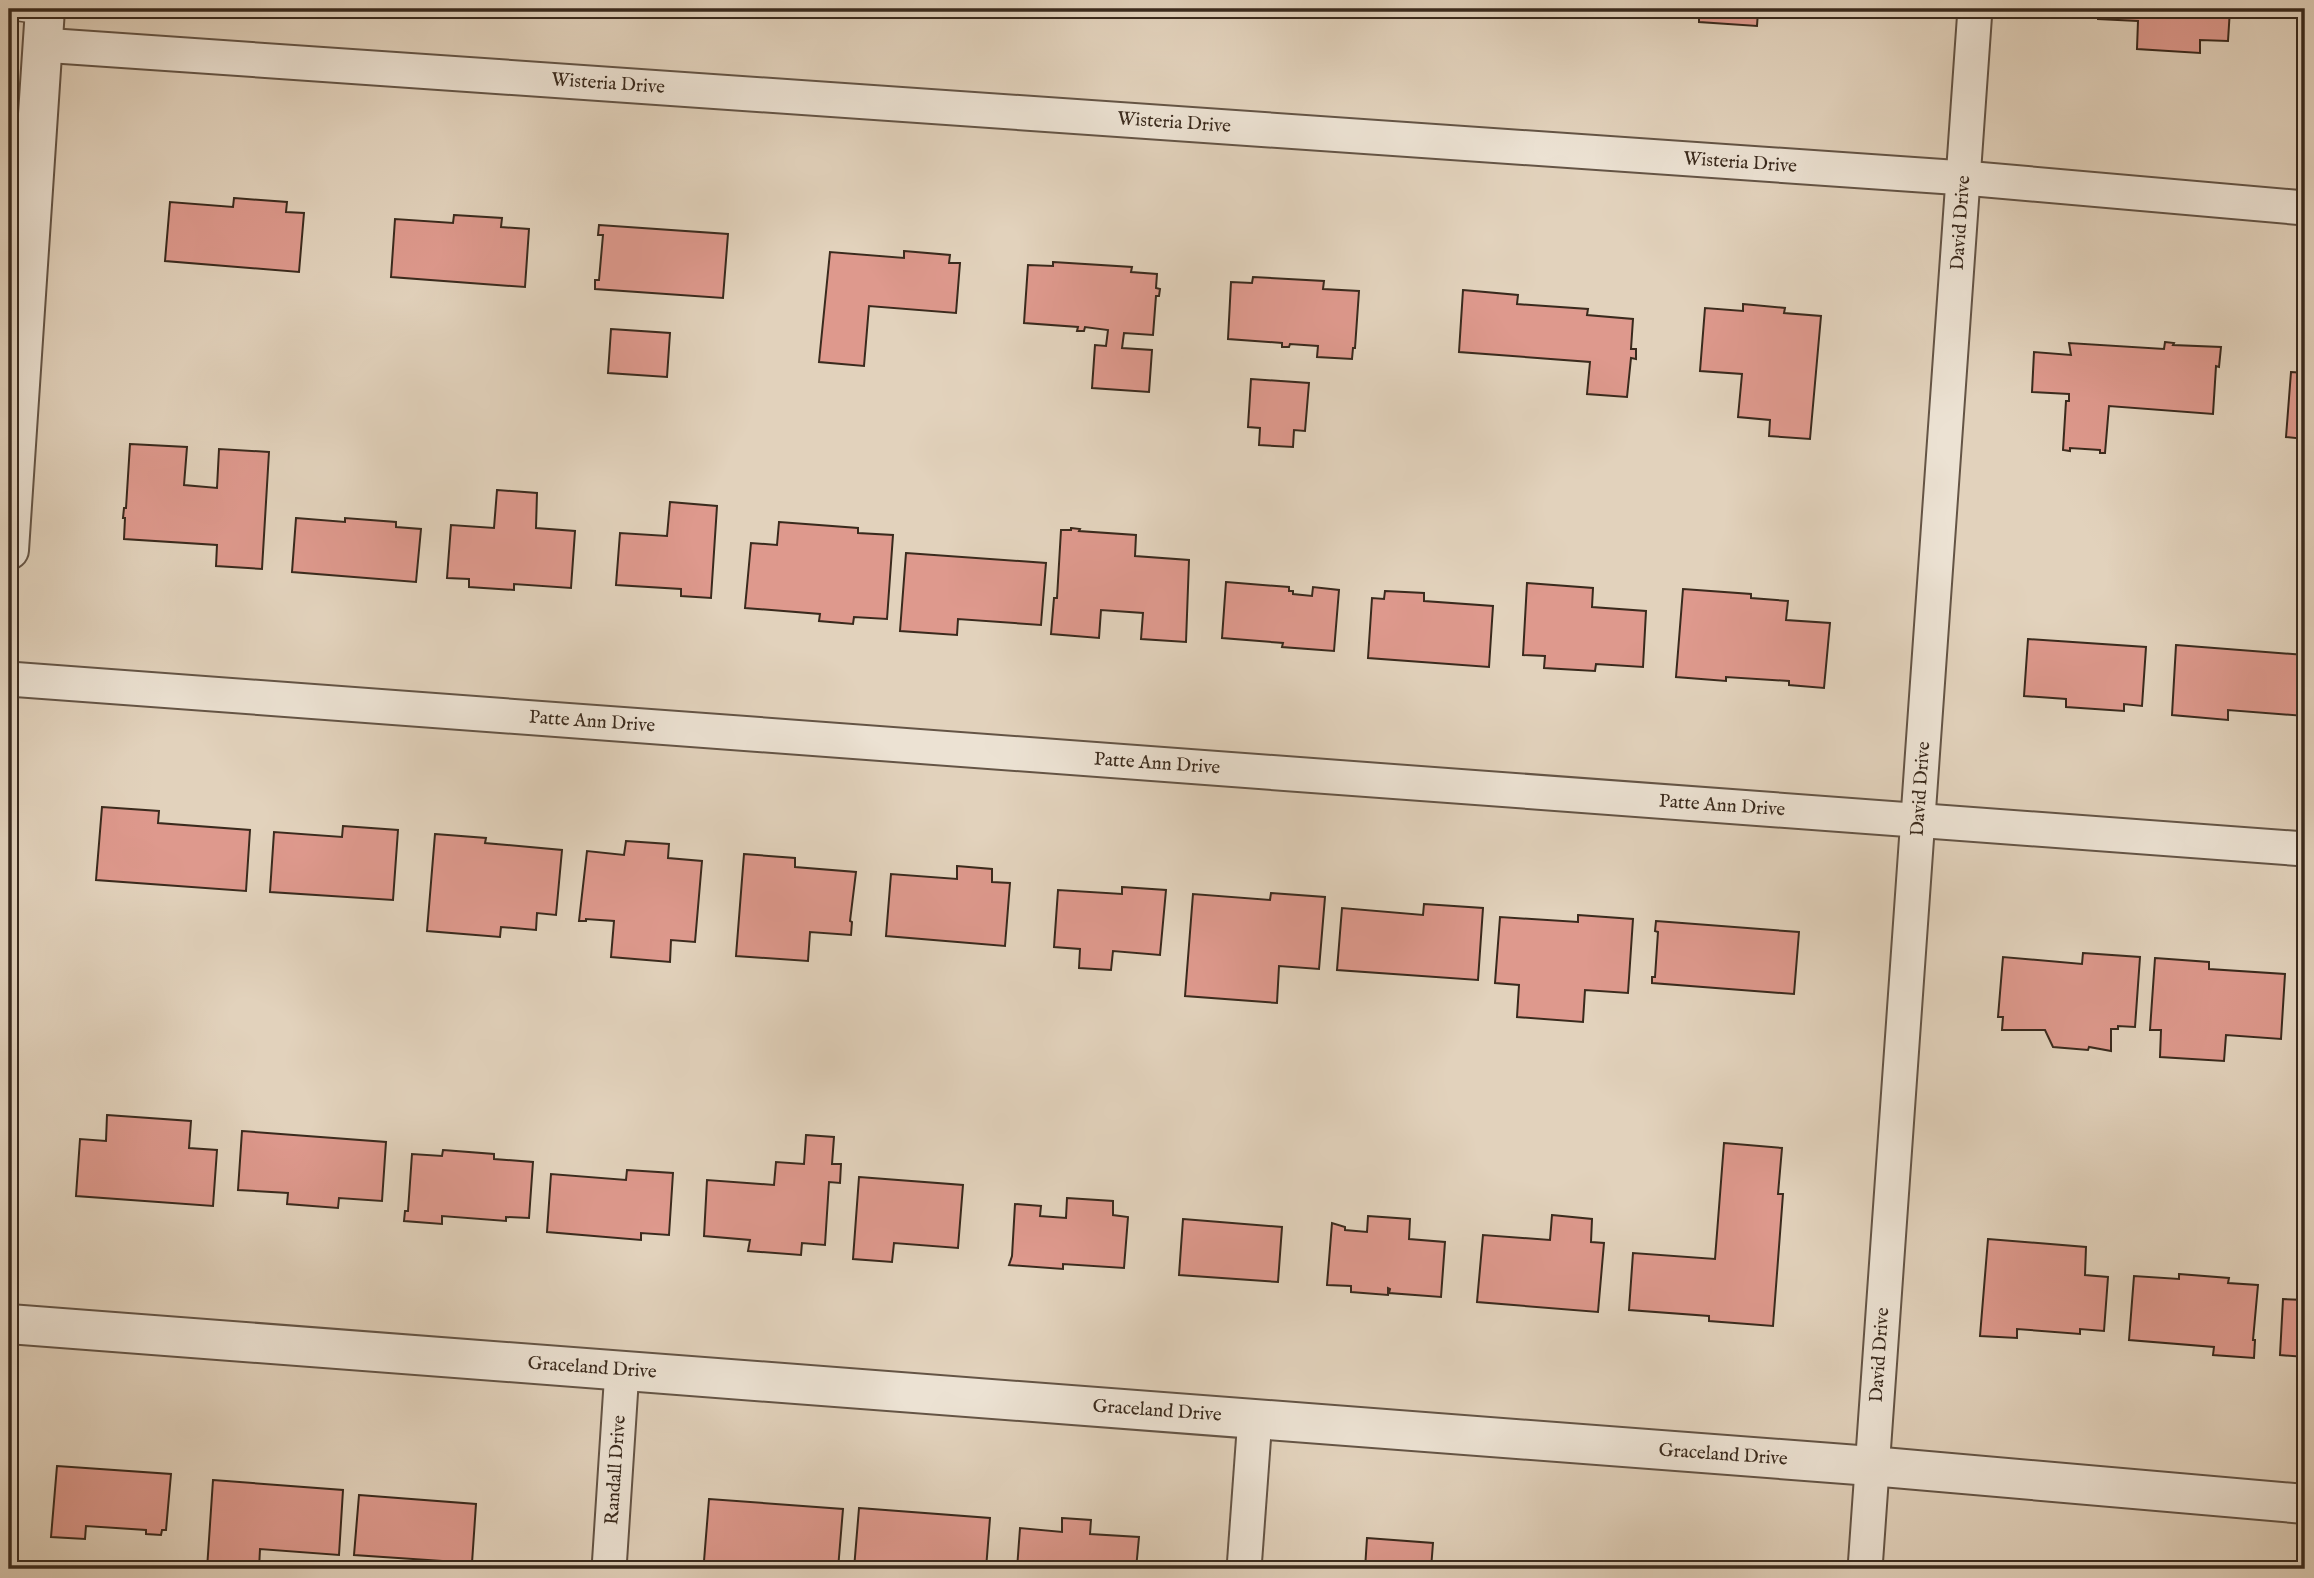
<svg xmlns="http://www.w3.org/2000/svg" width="2314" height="1578" font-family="'IM FELL English',serif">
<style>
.building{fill:#de998d;stroke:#3a2a1d;stroke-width:2}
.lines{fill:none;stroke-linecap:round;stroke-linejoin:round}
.service-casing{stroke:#645445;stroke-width:21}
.minor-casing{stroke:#645445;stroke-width:37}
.tertiary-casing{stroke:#645445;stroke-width:42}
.service{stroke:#ece2d3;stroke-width:18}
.minor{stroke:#ece2d3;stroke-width:33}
.tertiary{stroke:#ece2d3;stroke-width:38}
.labels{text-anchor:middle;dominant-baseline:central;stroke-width:7;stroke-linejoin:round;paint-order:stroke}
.street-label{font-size:19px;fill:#3a2a1d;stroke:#ece2d3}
</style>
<rect width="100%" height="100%" fill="#e2d2bc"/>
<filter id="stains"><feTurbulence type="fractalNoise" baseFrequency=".00286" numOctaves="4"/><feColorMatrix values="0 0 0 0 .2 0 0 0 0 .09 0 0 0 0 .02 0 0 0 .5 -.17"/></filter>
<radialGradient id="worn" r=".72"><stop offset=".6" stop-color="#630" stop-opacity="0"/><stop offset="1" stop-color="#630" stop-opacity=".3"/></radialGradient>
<g class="building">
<path d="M1699,9h151l-1,9 -91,-7 -1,15 -58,-4z"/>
<path d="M2098,9h132l-2,32 -28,-1v13l-63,-4 1,-28 -40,-2z"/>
<path d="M2305,21v38h-2z"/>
<path d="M234,198l53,4 -1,10 18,1 -5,59 -134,-11 5,-59 63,5z"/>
<path d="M454,215l48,3 -1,9 28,2 -4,58 -134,-10 4,-58 58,4z"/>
<path d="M599,225l129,9 -5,64 -128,-9v-9h4l4,-45h-5z"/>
<path d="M904,251l46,4 -1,8h11l-4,50 -87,-7 -5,60 -45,-4 11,-110 74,6z"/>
<path d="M1053,262l79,5 -1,5 26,2 -1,14 4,1 -1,7h-3l-3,39 -29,-2 -2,15 30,2 -3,42 -57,-4 3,-43 11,1 2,-16 -23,-3 -1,4h-7l1,-4 -54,-4 4,-58 25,1z"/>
<path d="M1253,277l71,4 -1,8 36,2 -4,57h-2l-1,11 -35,-2 1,-11 -28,-2 -1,3h-7v-4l-54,-4 3,-57 21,1z"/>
<path d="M1463,290l55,5 -1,9 71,5 -1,6 46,4 -2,30h5v10l-5,-1 -4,39 -40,-3 3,-32 -131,-10z"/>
<path d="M1743,304l42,4 -1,5 37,3 -11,123 -41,-3 1,-16 -32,-3 4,-43 -42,-3 5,-63 38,3z"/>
<path d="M611,329l59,4 -3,44 -59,-4z"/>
<path d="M2165,342l9,1 -1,2 48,2 -2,20 -3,-1 -3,48 -104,-8 -4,47h-5v-3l-30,-2v3l-7,-1 3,-49h3v-7l-37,-2 2,-40 37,3 -2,-12 95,6z"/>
<path d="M2291,372l14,1v66l-19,-2z"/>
<path d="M1251,379l58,4 -4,48 -11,-1 -1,17 -34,-2 1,-17 -12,-1z"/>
<path d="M130,444l57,3 -3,38 33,3 2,-39 50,3 -7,117 -46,-3 1,-21 -93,-6 1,-21h-2l1,-10h2z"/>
<path d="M497,490l40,3 -1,35 39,3 -4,57 -57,-4v6l-45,-3v-8l-22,-1 4,-53 43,3z"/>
<path d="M670,502l47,4 -6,92 -30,-2v-7l-65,-4 4,-52 47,3z"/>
<path d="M296,518l49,4v-4l51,4v5l25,2 -5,53 -124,-10z"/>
<path d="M779,522l79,6v5l35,2 -6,84 -33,-2 -1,7 -34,-3 1,-7 -75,-6 6,-65 26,2z"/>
<path d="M1071,528l9,1 -1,2 57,4 -1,21 54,4 -3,82 -45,-3 2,-26 -42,-3 -2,28 -48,-4 3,-36h3l4,-68h10z"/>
<path d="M906,553l140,10 -5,62 -83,-6 -1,16 -57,-4z"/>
<path d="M1226,582l63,5v4h4v3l19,2 1,-9 26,3 -5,61 -52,-4 1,-4 -61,-5z"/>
<path d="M1527,583l66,5 -1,19 54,4 -3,56 -47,-3 -1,7 -51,-3 1,-12 -22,-1z"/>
<path d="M1683,589l68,5v4l37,3 -2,19 44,3 -6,65 -35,-3v-4l-63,-4v4l-50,-4z"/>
<path d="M1385,591l39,2v8l69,5 -4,61 -121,-9 4,-60 12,1z"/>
<path d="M2028,639l118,8 -4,59 -18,-2v7l-58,-4v-8l-42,-3z"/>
<path d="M2176,645l129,10v61l-77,-6v10l-56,-5z"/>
<path d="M102,807l57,4 -1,12 92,7 -4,61 -150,-11z"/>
<path d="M343,826l55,4 -5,70 -123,-8 4,-60 68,5z"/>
<path d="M435,834l51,4 -1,5 77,7 -6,65 -19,-2 -1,17 -35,-3 -1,10 -73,-6z"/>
<path d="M626,841l43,3 -1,14 34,3 -7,81 -24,-2 -1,22 -59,-5 3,-36 -28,-2v2h-7l8,-70 37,4z"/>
<path d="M744,854l51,4v9l61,5 -6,49 2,1 -1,13 -41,-3 -2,29 -72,-5z"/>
<path d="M957,866l35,3v13l18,1 -5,63 -119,-10 5,-62 66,5z"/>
<path d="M1122,887l44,3 -6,65 -47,-4 -2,19 -32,-2 1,-19 -26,-2 4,-57 64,4z"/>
<path d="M1271,893l54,4 -6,72 -40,-3 -2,37 -92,-7 8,-102 77,6z"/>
<path d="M1424,904l59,4 -5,72 -141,-10 5,-62 81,7z"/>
<path d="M1578,915l55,4 -5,74 -43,-3 -2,32 -66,-5 2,-32 -24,-2 5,-66 78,5z"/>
<path d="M1656,921l143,11 -5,62 -142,-11v-6h3l3,-45 -3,-1z"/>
<path d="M2083,953l57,4 -5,70 -17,-1v3h-7v22l-22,-4 -1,3 -35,-3 -8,-17h-43l1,-13h-5l5,-60 79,7z"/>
<path d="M2155,958l54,4v7l76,5 -4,65 -55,-4 -2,26 -64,-4 1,-27h-11z"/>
<path d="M107,1115l84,6 -2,27 28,2 -4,56 -137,-10 4,-57 26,2z"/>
<path d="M242,1131l144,11 -4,59 -43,-3 -1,10 -51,-4 1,-11 -50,-3z"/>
<path d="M806,1135l28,2 -2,27h9l-1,19 -11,-1 -4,63 -23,-2 -1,12 -53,-4 2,-11 -46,-4 3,-56 67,5 2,-23 28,2z"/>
<path d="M1724,1143l58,5 -4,46h5l-10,132 -64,-5v-5l-80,-6 4,-57 82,6z"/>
<path d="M443,1150l51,4v5l39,3 -4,56 -23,-1v4l-64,-5v8l-38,-3 1,-10h3l4,-57 30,2z"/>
<path d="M627,1170l46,3 -4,62 -28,-2v7l-94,-8 4,-58 75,6z"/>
<path d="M859,1177l104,8 -5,63 -64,-5 -2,19 -39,-3z"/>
<path d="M1067,1198l46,3v14l15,2 -4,51 -61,-4v5l-54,-4 3,-9 3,-52 26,2 -1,10 26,2z"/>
<path d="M1552,1215l40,4 -1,23 13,1 -6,69 -121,-10 6,-67 67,5z"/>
<path d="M1368,1216l42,3 -1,20 36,3 -4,55 -52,-4 1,-4 -2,-1v7l-37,-3v-6l-24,-1 5,-62 13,4v3l22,2z"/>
<path d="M1183,1219l99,8 -4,55 -99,-7z"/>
<path d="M1988,1239l98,8 -1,28 23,2 -4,54 -24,-2v5l-63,-5v9l-37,-2z"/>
<path d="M2179,1274l50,4 -1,5 30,2 -5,55h2l-1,18 -41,-3 1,-8 -85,-7 5,-64 45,3z"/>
<path d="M2283,1299l22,1v57l-25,-2z"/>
<path d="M57,1466l114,8 -5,56h-4l-1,5 -15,-1v-4l-60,-4 -1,13 -34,-2z"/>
<path d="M213,1480l130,10 -4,65 -79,-6 -1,20h-52z"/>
<path d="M359,1495l117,9 -4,59 -118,-8z"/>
<path d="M709,1499l134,10 -5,60 -134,-8z"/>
<path d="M859,1508l131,10 -4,51h-132z"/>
<path d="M1062,1518l29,2 -1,14 49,3 -3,32h-119l3,-41 42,4z"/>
<path d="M1367,1538l66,5 -2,26h-66z"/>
<path d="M1672,1565l57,4h-57z"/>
</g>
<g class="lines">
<g class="service-casing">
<path id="service" d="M9,10l35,5"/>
</g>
<g class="minor-casing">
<g id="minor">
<path d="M42,45l1922,133 341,30"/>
<path d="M9,679l2296,170"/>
<path d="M609,1569l13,-199"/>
<path d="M1244,1569l11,-151"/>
<path d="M1865,1569l110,-1560"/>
</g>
</g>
<g class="tertiary-casing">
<g id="tertiary">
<path d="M9,550l36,-541"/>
<path d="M9,1324l1862,142 434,38"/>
</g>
</g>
<use href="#service" class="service"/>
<use href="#minor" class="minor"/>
<use href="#tertiary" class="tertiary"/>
</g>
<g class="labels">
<g class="street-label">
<text transform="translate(608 84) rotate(4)">Wisteria Drive</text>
<text transform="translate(1174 123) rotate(4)">Wisteria Drive</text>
<text transform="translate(1740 163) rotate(4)">Wisteria Drive</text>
<text transform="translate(1961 223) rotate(-86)">David Drive</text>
<text transform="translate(592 722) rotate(4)">Patte Ann Drive</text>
<text transform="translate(1157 764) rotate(4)">Patte Ann Drive</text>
<text transform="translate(1921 789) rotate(-86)">David Drive</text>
<text transform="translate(1722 806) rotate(4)">Patte Ann Drive</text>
<text transform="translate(1880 1355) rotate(-86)">David Drive</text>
<text transform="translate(592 1368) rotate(4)">Graceland Drive</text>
<text transform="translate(1157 1411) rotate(4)">Graceland Drive</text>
<text transform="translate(1723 1455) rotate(4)">Graceland Drive</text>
<text transform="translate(616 1470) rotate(-86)">Randall Drive</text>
</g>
</g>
<rect width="2314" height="1578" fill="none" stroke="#e2d2bc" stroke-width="35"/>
<rect x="10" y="10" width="2293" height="1557" fill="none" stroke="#3a2a1d" stroke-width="3.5"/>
<rect x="18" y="18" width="2279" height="1543" fill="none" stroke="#3a2a1d" stroke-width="2"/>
<rect width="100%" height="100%" filter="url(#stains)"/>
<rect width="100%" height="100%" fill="url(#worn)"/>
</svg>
